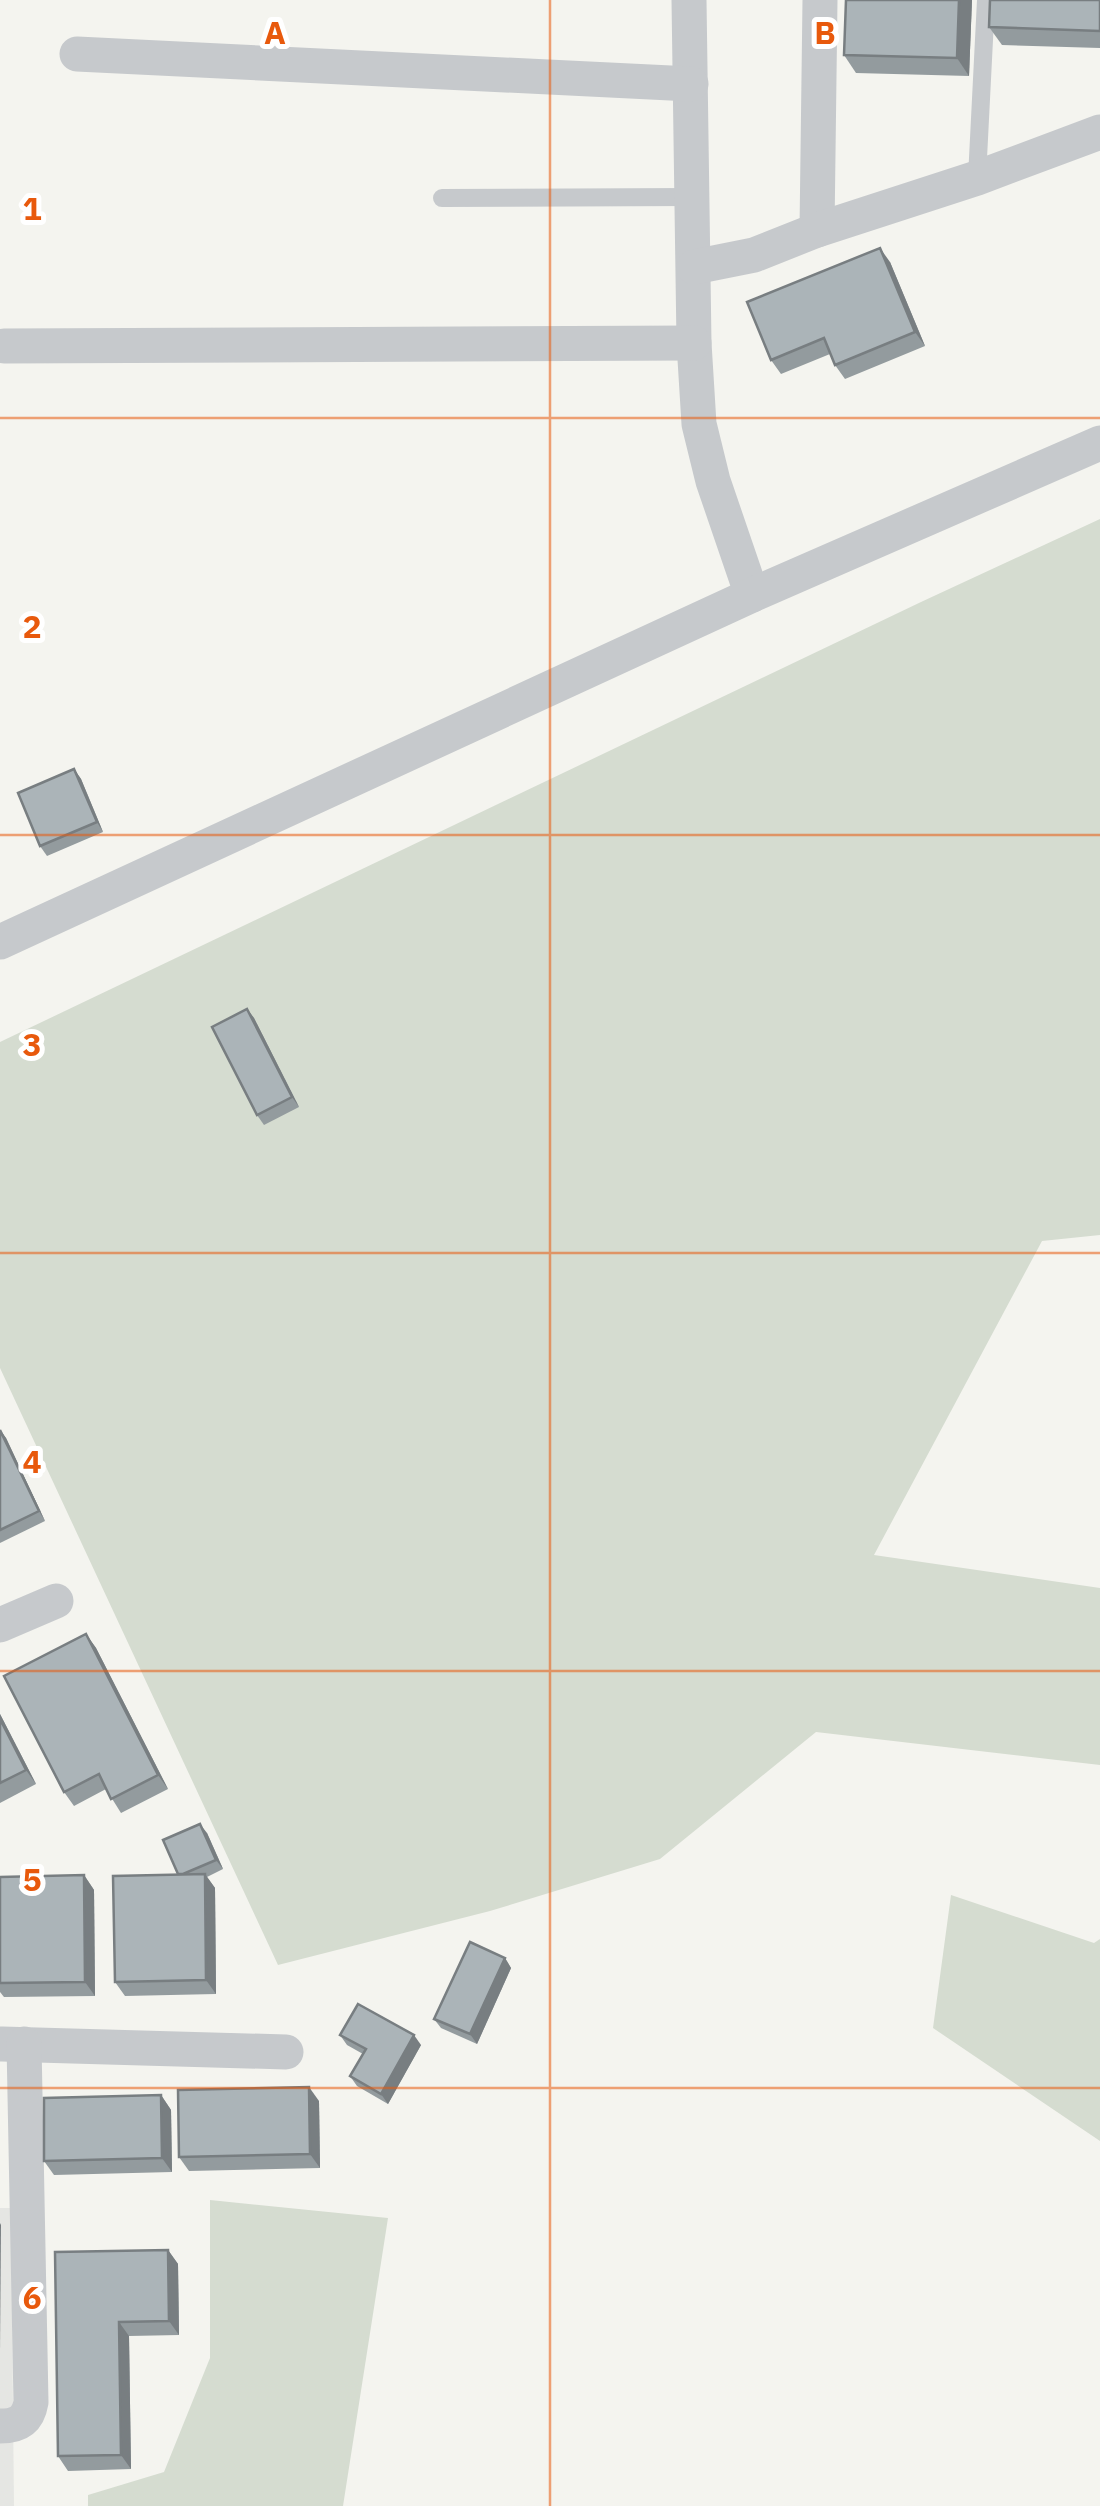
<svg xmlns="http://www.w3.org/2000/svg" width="1100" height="2506" font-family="'IBM Plex Sans',sans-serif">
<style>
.built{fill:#e5e6e3}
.green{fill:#d5dcd0}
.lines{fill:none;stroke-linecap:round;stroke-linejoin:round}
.service{stroke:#c6c9cc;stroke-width:18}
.minor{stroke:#c6c9cc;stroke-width:35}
.wall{fill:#939b9e}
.shaded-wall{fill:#787e81}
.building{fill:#abb4b8;stroke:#787e81;stroke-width:2.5}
.grid{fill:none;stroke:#e8590c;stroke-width:2.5;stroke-opacity:0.55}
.grid-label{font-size:32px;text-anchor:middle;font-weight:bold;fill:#e8590c;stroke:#fff;stroke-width:10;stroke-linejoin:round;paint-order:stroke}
</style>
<rect width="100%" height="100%" fill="#f4f4ef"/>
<path class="built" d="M0,2208h11l3,298h-14z"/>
<g class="green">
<path d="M1100,519v716l-58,6 -168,314 226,33v177l-284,-33 -156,127 -170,52 -212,54 -278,-597v-326l921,-440z"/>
<path d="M951,1895l143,48 6,-4v202l-167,-113z"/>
<path d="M210,2200l178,18 -45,288h-255v-11l76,-23 46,-114z"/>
</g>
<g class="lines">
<g class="service">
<path d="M977,178l9,-178"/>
<path d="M442,198l250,-1"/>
</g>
<g class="minor">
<path d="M689,0l5,343 5,81 14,57 39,114"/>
<path d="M77,54l614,30"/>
<path d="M817,230l3,-230"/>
<path d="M694,267l60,-12 63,-25 160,-52 123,-46"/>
<path d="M4,346l690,-3"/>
<path d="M0,942l752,-347 348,-152"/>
<path d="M0,1625l56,-24"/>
<path d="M2,2044l284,8"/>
<path d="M0,2426c18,0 28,-6 31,-24l-7,-358"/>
</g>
</g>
<g class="wall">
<path d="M846,0h126l-3,76 -113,-3 -12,-18z"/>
<path d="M1100,0v48l-98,-3 -13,-18z"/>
<path d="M890,262l35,84 -80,33 -10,-14 -5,-11 -49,20 -10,-14z"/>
<path d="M74,769l7,10 22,53 -56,24 -7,-10z"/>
<path d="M247,1009l7,9 45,89 -35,18 -7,-10z"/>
<path d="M0,1430l6,8 39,83 -45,22z"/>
<path d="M86,1634l10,14 72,141 -47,24 -15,-24 -32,17 -10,-14z"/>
<path d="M0,1714l36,70 -36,19z"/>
<path d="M207,1833l16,36 -16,8 8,11 1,106 -91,2 -10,-14z"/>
<path d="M84,1875l10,15 1,106 -91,1 -4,-5v-115z"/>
<path d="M505,1958l6,10 -34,76 -36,-16 -7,-9z"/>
<path d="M340,2035l81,10 -33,59 -31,-18 -7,-10 13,-22 -16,-9z"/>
<path d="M161,2095l10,15 1,62 -118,3 -10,-14z"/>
<path d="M319,2101l1,67 -131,3 -10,-14z"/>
<path d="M168,2250l10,14 1,71 -50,1 2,133 -63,2 -10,-15 -3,-204z"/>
</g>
<g class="shaded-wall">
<path d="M959,0h13l-3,76 -12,-18z"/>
<path d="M880,248l10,14 35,84 -10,-14z"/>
<path d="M74,769l7,10 22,53 -6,-10z"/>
<path d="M247,1009l7,9 45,89 -7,-10z"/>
<path d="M0,1430l6,8 39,83 -6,-10z"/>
<path d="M86,1634l10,14 72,141 -10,-14z"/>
<path d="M0,1714l36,70 -10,-14 -26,-51z"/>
<path d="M200,1824l7,9 16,36 -7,-9z"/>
<path d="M205,1874l10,14 1,106 -10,-14z"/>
<path d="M84,1875l10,15 1,106 -10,-14z"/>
<path d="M505,1958l6,10 -34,76 -7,-10z"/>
<path d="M414,2035l7,10 -33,59 -7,-10z"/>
<path d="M309,2087l10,14 1,67 -10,-14z"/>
<path d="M161,2095l10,15 1,62 -10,-14z"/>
<path d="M0,2223l1,2 -1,126z"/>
<path d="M168,2250l10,14 1,71 -10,-14z"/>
<path d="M119,2322l10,14 2,133 -10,-14z"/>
</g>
<g class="building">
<path d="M846,0h113l-2,58 -113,-3z"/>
<path d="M990,0h110v31l-111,-4z"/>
<path d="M880,248l35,84 -80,33 -11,-27 -53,22 -24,-58z"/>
<path d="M74,769l23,53 -57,24 -22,-53z"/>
<path d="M247,1009l45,88 -35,18 -45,-88z"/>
<path d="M0,1430l39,81 -39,19z"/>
<path d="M86,1634l72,141 -47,24 -12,-25 -35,18 -60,-116z"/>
<path d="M0,1719l26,51 -26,13z"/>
<path d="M200,1824l16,36 -33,14h-5l-15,-34z"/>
<path d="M205,1874l1,106 -91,2 -2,-106z"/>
<path d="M84,1875l1,107 -85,1v-106z"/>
<path d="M470,1942l35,16 -35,76 -36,-15z"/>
<path d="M358,2004l56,31 -33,59 -31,-18 16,-27 -26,-14z"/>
<path d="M309,2087l1,67 -131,3 -1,-67z"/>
<path d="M161,2095l1,63 -118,3v-63z"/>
<path d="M168,2250l1,71 -50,1 2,133 -63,1 -3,-204z"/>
</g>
<path class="grid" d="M550,0v2506M0,418h1100M0,835h1100M0,1253h1100M0,1671h1100M0,2088h1100"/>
<g class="grid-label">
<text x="275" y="44">A</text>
<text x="825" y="44">B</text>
<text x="32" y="220">1</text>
<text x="32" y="638">2</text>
<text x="32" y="1056">3</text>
<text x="32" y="1473">4</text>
<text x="32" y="1891">5</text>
<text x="32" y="2309">6</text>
</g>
</svg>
